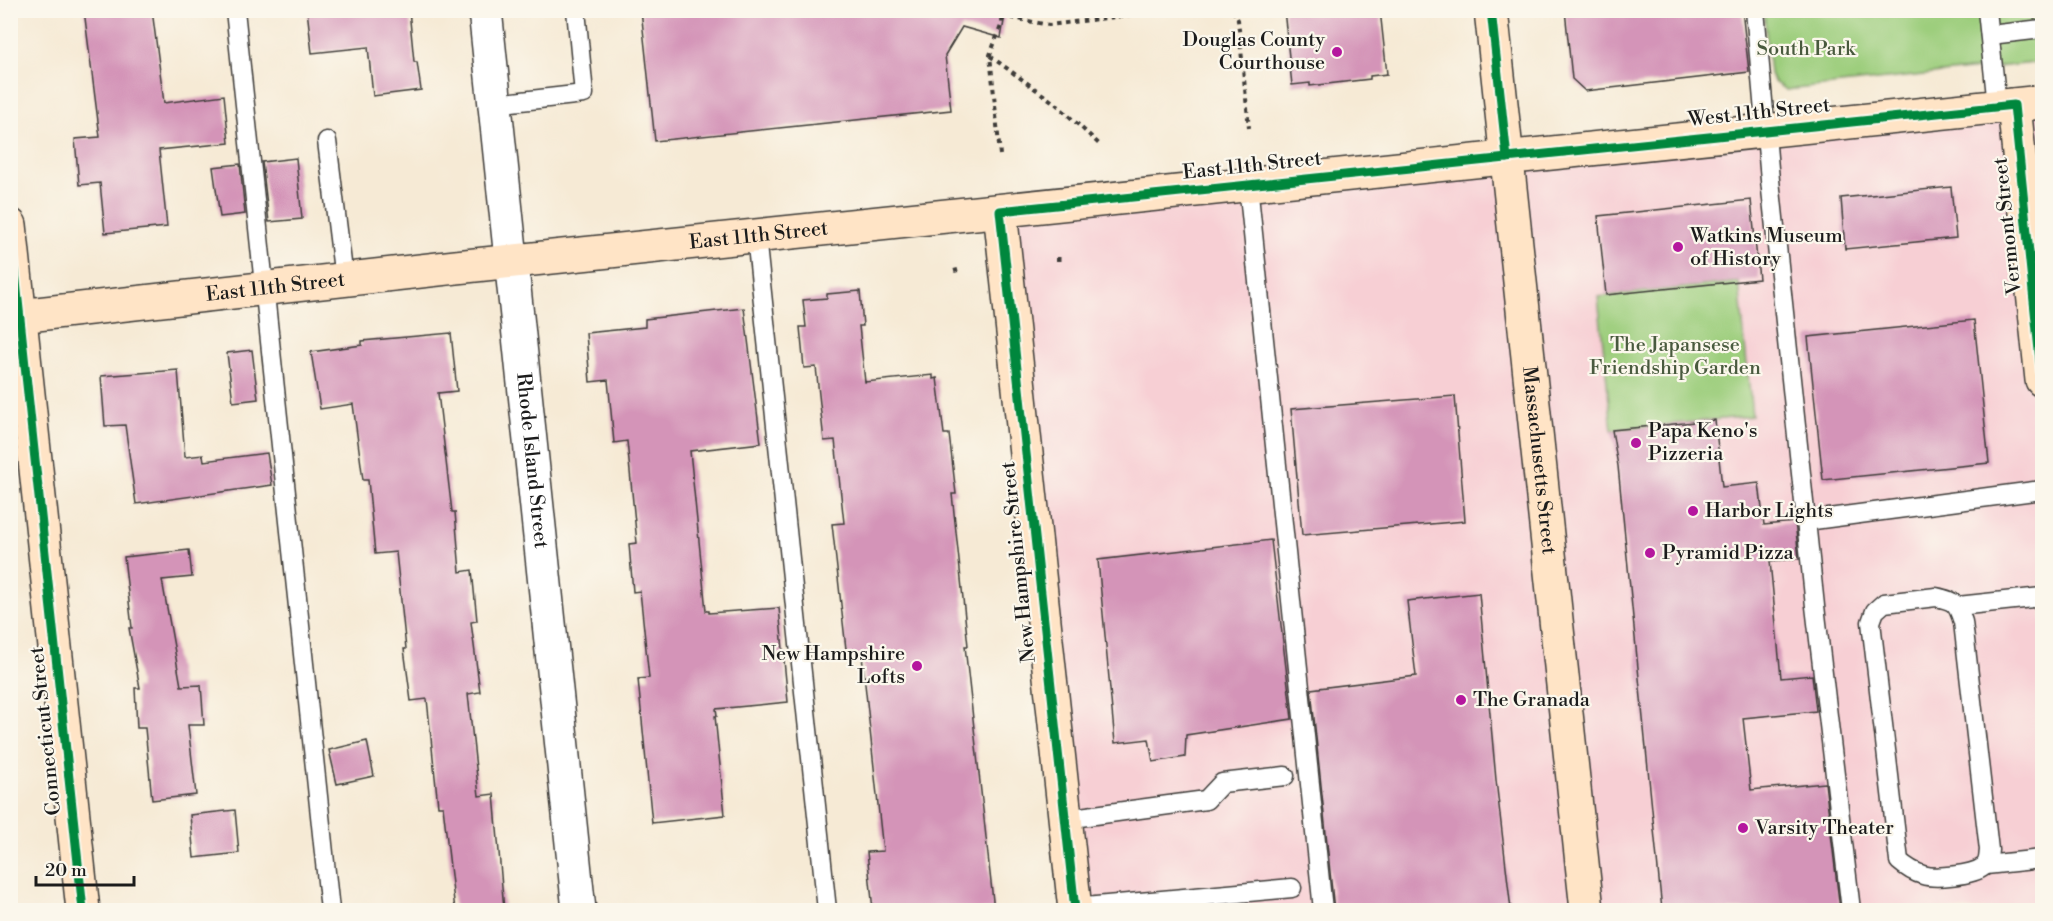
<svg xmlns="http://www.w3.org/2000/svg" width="2053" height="921" font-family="'Libre Bodoni',serif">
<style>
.built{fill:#f7cfd4}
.green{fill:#9dce7d;stroke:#5c754c;stroke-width:1.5}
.building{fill:#d494b8}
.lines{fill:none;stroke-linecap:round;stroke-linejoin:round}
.lane-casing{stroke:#3d3b38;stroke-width:21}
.street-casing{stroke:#3d3b38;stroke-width:36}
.secondary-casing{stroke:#3d3b38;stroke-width:36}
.path{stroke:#3d3b38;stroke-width:4;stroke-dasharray:4.5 4.5;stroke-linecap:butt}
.lane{stroke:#fff;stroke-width:18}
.street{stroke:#fff;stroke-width:33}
.secondary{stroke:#ffe4c6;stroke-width:33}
.cycleway-casing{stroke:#fbf7ec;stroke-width:13}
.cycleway{stroke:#00873e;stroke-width:9}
.poi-dot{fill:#b5179e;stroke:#fbf7ec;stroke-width:2}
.labels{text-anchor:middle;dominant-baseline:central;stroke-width:4.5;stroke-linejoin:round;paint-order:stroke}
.poi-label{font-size:20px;fill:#1c1c1c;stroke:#fbf7ec;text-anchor:start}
.park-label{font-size:20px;fill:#495a3e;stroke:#fbf7ec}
.street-label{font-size:20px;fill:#1c1c1c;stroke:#fbf7ec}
</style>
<rect width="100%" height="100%" fill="#fbf7ec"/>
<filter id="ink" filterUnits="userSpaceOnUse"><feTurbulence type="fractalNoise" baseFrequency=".0167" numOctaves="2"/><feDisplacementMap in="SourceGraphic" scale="12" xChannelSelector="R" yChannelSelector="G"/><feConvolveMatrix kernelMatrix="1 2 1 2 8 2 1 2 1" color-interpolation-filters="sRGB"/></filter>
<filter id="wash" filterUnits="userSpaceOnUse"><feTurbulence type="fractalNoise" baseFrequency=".008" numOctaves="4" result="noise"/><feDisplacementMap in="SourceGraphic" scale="24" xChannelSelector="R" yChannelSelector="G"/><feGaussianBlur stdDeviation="1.35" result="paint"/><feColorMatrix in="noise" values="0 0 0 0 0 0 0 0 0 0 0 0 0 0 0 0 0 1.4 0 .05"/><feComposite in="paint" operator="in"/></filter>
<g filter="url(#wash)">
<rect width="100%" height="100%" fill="#f6ead5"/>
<path class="built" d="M2042,102v808h-967l-75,-699z"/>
<g class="green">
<path d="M1764,11h278v51l-256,28 -12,-8 -4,-8z"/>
<path d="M1739,282l13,134 -140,14 -14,-133z"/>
</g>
<g id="blocks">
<g class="building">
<path d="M84,10h68l12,93 60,-8 5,48 -70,7 8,77 -62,6 -5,-50 -21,2 -4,-46 25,-2z"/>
<path d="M307,10h102l5,52h3l4,28 -48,6 -5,-49 -56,6z"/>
<path d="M641,10h365l-5,28 -39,-11 -17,28 6,55 -296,31z"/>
<path d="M1284,10h96l7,64 -17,2v3l-60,7v-3l-18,2z"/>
<path d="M1565,10h177l7,62 -164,19 -13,-12z"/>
<path d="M296,158l6,61 -33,3 -7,-60z"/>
<path d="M240,164l5,50 -25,3 -7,-50z"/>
<path d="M1951,187l5,51 -111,11 -4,-51z"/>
<path d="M1751,200l8,79 -153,16 -8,-79z"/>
<path d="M860,291l3,35h-4l6,56 68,-7v4l4,-1 7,56h5l7,60h-4l16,152h-3l29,264h-121l-6,-58 16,-1 -21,-195 -15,2 -15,-134 12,-1 -9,-83 -11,1 -8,-74 -12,1 -4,-41h6l-3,-27 24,-2v-4z"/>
<path d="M744,308l17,135 -71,8 16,160h3v2l70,-5 9,94 -72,7 1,7h-2l10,99 -73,8 -14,-144 11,-1 -9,-87 -7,1 -4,-48 8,-1 -10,-102 -13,2 -6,-63 -18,2 -4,-49 59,-6v-8z"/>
<path d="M1974,320l15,143 -166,17 -15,-143z"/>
<path d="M451,333l6,58 -19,2 14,119h3l5,60 12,-2 5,51 -6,1 9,70 -12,2 11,102 15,-2 10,116h-49l-12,-104h-5l-11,-107 -16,2 -7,-52h2l-10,-97 -21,2 -7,-74h-5l-10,-76 -33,5 -9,-57 51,-7v-4z"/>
<path d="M252,350l6,49 -25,3 -6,-49z"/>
<path d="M178,370l7,87 18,-2 1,6 63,-8 5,32 -136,19 -11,-79 -20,1 -4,-50z"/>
<path d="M1455,396l10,125 -163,14 -11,-126z"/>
<path d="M1715,420l7,67 37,-4 5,42 31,-3 4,37 -29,2 11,117 31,-3 4,36 -73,7 8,72 74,-7 15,127h-178l-44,-444 -6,-36z"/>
<path d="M1271,540l21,179 -106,16 -1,22 -32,5 -4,-23 -34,4 -17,-183z"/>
<path d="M189,550l3,27 -30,3 19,106 20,-1 3,40h-16l8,70 -44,5 -7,-72h-8l-2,-40h5l-11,-60h3l-8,-71z"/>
<path d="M1479,593l17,187 15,130h-177l-23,-221 105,-13 -9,-75z"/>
<path d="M367,741l7,35 -37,8 -8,-34z"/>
<path d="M235,810l4,43 -45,5 -4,-43z"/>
</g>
</g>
</g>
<g filter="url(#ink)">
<use href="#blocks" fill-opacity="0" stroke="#3d3b38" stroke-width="1.5"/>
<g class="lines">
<g class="lane-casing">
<g id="lane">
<path d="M235,10l95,900"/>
<path d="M1755,10l15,170 45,426 36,304"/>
<path d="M1987,10l10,96"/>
<path d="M1990,35l52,-6"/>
<path d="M494,104l90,-10 -8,-84"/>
<path d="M327,141l17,138"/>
<path d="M1248,185l75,725"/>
<path d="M756,236l71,674"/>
<path d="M1806,521l236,-31"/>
<path d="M1936,597c19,4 21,6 27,25l26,228c-1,7 0,13 -6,17 -10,8 -48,12 -60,8 -10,-3 -16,-7 -24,-14l-28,-239 4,-11 9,-8z"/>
<path d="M1958,606l84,-9"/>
<path d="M1065,819l141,-19 16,-17 63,-7"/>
<path d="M1986,865l56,-6"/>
<path d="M1074,908l218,-20"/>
</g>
</g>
<g class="street-casing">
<g id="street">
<path id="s1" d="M485,10l94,900"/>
</g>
</g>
<g class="secondary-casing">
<g id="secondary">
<path id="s2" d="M1491,10l96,900"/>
<path d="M2014,105l28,275"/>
<path d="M1000,211l75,699"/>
<path d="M10,225l73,685"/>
<path id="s3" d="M10,317l446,-50 1586,-165"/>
</g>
</g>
<g class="path">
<path d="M1233,10l5,10 11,108"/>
<path d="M1002,16l47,9 123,-15"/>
<path d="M990,56l66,48 43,40"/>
<path d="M1000,155l-10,-100 12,-32 1,-13"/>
<path d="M1056,259h5"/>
<path d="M954,271l4,-1"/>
</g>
<use href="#lane" class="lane"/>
<use href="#street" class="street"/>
<use href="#secondary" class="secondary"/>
<g class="cycleway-casing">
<g id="cycleway">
<path d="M1491,10l16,148"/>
<path d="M10,225l73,685"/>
<path d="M1075,910l-75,-699 1014,-106 28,275"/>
</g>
</g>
<use href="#cycleway" class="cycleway"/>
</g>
</g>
<g class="poi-dot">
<circle cx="1337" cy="52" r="6"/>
<circle cx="1678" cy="247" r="6"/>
<circle cx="1636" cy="443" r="6"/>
<circle cx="1693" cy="511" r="6"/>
<circle cx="1650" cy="553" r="6"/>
<circle cx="917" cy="666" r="6"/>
<circle cx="1461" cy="700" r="6"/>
<circle cx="1743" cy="828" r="6"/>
</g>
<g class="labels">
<g class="poi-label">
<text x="1325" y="40" text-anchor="end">Douglas County<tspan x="1325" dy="23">Courthouse</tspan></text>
<text x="1690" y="236">Watkins Museum<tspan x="1690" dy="23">of History</tspan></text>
<text x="1648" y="431">Papa Keno's<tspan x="1648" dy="23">Pizzeria</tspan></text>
<text x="1705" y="511">Harbor Lights</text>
<text x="1662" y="553">Pyramid Pizza</text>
<text x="905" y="654" text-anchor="end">New Hampshire<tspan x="905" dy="23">Lofts</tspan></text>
<text x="1473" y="700">The Granada</text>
<text x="1755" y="828">Varsity Theater</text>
</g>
<g class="park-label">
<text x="1806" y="49">South Park</text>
<text x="1675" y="345">The Japansese<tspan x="1675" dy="23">Friendship Garden</tspan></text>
</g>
<g class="street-label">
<text transform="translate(1759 113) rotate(-6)">West 11th Street</text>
<text transform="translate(1252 166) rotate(-6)">East 11th Street</text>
<text transform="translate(2008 226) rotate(-96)">Vermont Street</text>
<text stroke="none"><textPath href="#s3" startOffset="753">East 11th Street</textPath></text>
<text stroke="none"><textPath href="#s3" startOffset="267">East 11th Street</textPath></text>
<text stroke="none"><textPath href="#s2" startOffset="453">Massachusetts Street</textPath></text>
<text stroke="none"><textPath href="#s1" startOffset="453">Rhode Island Street</textPath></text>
<text transform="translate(1019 562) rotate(-96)">New Hampshire Street</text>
<text transform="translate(46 731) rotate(-96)">Connecticut Street</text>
</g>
</g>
<rect width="2053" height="921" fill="none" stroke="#fbf7ec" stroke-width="36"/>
<path d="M36 876v9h98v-9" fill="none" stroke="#1c1c1c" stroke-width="3"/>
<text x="45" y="876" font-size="18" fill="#1c1c1c" stroke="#fbf7ec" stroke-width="4.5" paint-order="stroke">20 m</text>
</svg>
